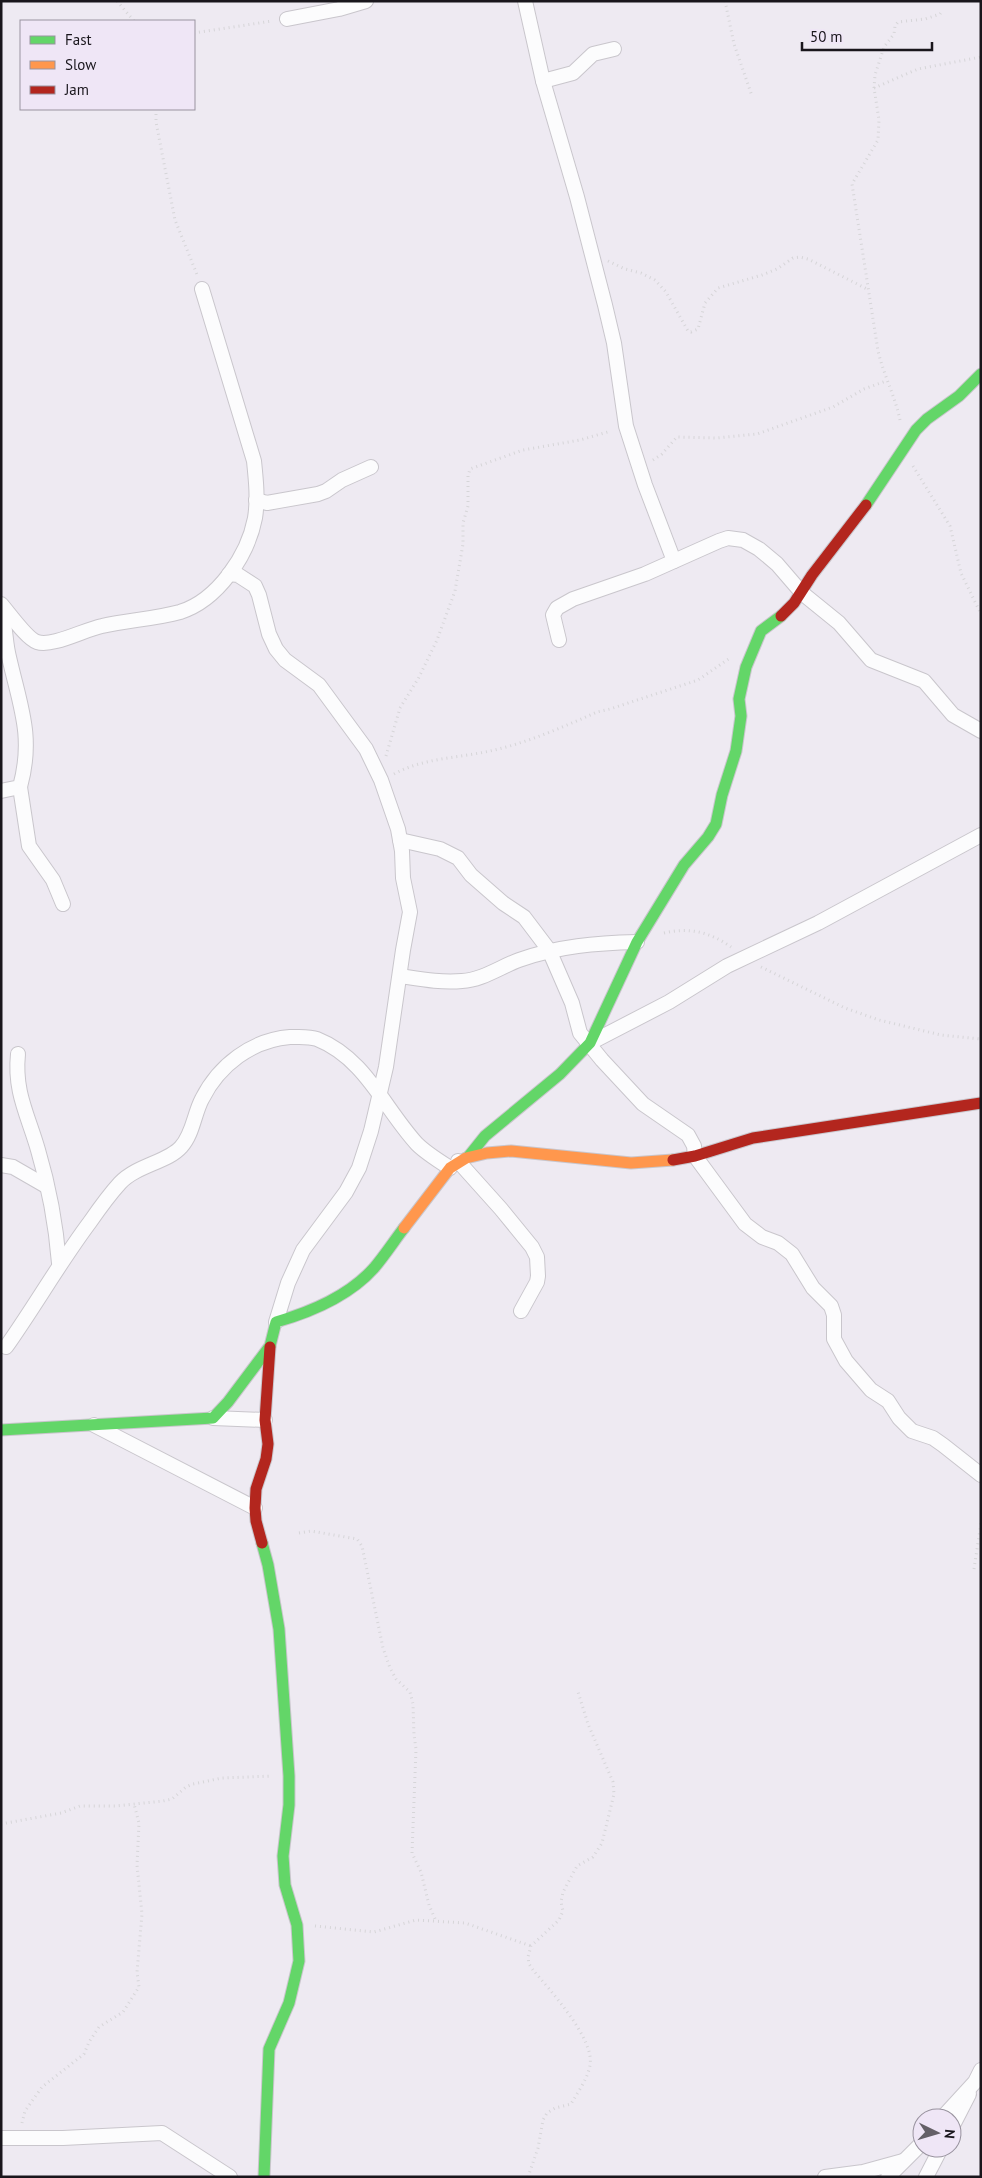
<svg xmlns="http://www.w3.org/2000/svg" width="982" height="2178" font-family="'PT Sans',sans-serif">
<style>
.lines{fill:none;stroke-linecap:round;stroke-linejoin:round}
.street-casing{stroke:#c9c6cc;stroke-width:16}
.fast-casing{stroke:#c9c6cc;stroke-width:13}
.slow-casing{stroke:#c9c6cc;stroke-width:13}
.jam-casing{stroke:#c9c6cc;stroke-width:13}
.path{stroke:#d6d5d8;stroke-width:3;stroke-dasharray:1 4;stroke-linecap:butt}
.street{stroke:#fcfcfd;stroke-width:14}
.fast{stroke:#63d668;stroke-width:11}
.slow{stroke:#ff974d;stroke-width:11}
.jam{stroke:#b3261e;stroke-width:11}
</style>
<rect width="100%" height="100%" fill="#eeeaf2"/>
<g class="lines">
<g class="street-casing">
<g id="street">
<path d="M525,1l18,80 34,116 28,108 9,38 12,83 19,59 29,76"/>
<path d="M287,19l52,-10 27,-8"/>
<path d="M543,81l30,-8 20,-19 21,-5"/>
<path d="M256,500l11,3 51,-9 8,-3 16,-11 29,-13"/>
<path d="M229,574l9,1 17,11 4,9 10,39 7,15 9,11 34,25 47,64 15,31 17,49 4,22 1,27 7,34 -7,38 -17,117 -15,64 -12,37 -13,24 -43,58 -15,33 -12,39"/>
<path d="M1,604c8,9 26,35 36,38 16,5 46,-12 65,-16 25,-6 53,-7 78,-14 38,-12 68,-57 75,-94 3,-19 1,-38 -1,-57l-52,-172"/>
<path d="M1,611c5,15 4,31 8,46 11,49 25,79 11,130l-19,4"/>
<path d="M559,640l-6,-25 4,-7 16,-9 72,-25 74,-33 9,-3 15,2 16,9 18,15 25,29 37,30 32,37 53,21 29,34 28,16"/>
<path d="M20,787l9,59 24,34 10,24"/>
<path d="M400,840l40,9 18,9 13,17 32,28 21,14 25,33 23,53 8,30 22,27 41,44 45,31 6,11 1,10 50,68 17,13 16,6 14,11 21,34 18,18 3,9v24l12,22 25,29 17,11 11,17 13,13 21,7 10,7 38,30"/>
<path d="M400,976c20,3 41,7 62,5 20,-1 38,-14 57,-21 39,-14 78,-17 118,-18"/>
<path d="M590,1043l79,-41 58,-36 91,-43 163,-88"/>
<path d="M18,1054c-4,38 10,61 20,96 11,37 18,75 21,113"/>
<path d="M458,1161l43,48 31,38 5,10 1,19 -1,6 -16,29"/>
<path d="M1,1165l12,2 33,19"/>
<path d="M6,1347c29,-41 54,-85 84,-125 9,-13 19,-27 30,-39 17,-18 48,-21 61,-36 12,-13 13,-33 21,-48 17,-34 50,-59 88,-62 9,0 19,-1 27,2 48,19 67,69 100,105 9,9 22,17 33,24"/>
<path d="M213,1418l52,2"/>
<path d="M94,1425l161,83"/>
<path d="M942,2118l33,-36 6,-12"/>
<path d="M952,2127l17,-33"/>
<path d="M1,2138h62l99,-5 68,44"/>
<path d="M825,2177l38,-5 40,-11"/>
<path d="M888,2177l34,-34"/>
<path d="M926,2177l15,-29"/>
</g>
</g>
<g class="fast-casing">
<g id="fast">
<path d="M866,505l50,-75 11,-11 32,-23 22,-22"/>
<path d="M469,1156l16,-20 75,-62 30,-31 47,-101 47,-77 24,-28 8,-13 6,-29 14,-44 5,-35 -2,-17 7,-32 15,-36 20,-15"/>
<path d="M1,1430l212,-12 15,-16 42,-56 6,-24c35,-10 73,-26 98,-54 11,-13 20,-27 30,-40"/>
<path d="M262,1543l6,22 11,64 10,147v29l-6,51 2,29 12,40 2,36 -10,42 -20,46 -5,128"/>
</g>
</g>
<g class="slow-casing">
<path id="slow" d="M404,1228l46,-60 16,-10 21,-5 24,-2 120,12 42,-3"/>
</g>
<g class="jam-casing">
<g id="jam">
<path d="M781,616l13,-13 18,-28 54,-70"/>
<path d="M673,1160l22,-4 58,-18 228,-35"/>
<path d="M262,1543l-6,-22 -1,-13 1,-19 10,-30 2,-15 -3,-24 5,-73"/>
</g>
</g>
<g class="path">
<path d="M117,1l17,20"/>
<path d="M725,1l9,43 18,52"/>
<path d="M194,33l78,-12"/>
<path d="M874,88l44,-19 63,-12"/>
<path d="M156,109v13l19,98 23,57"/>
<path d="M608,261l17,8 16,4 14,7 11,12 22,39 3,1 7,-3 7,-26 13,-15 44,-13 15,-6 16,-11 7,-1 8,2 61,31"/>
<path d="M900,420c-5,-24 -16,-44 -22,-69l-26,-167 26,-44 1,-20 -5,-32 1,-13 9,-28 10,-13 1,-8 3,-4 27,-3 15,-5 2,-3"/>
<path d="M653,460l9,-6 15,-17 40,1 40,-4 76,-27 31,-18 22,-8"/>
<path d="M913,466l37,60 11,47 20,41"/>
<path d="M386,756l14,-48 18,-29 19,-39 18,-49 8,-47v-21l5,-17v-30l2,-7 53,-19 57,-10 31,-9"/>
<path d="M394,774c29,-16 64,-16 96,-23 37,-8 73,-24 107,-39l13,-3 88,-29 32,-22"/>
<path d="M664,933c25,-6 46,-1 67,14"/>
<path d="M761,967l84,41 34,12 62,15 40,4"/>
<path d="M299,1533l12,-2 46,8 5,7 21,102 7,20 6,11 14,13 3,12 1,31 2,14 -4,104 9,19 8,33 7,16"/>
<path d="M974,1569l7,-46"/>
<path d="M1,1824l60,-11 19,-7h36l47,-5 9,-2 14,-12 7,-3 29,-6 50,-2"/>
<path d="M315,1926l59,6 42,-12 49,3 66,23"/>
<path d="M22,2123l3,-12 17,-24 42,-33 5,-12 10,-15 24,-15 16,-25 -2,-15 5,-58 -5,-49 2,-42 -5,-19"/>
<path d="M528,2177l10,-29 5,-28 4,-7 8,-5 16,-4c7,-12 17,-26 19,-39 5,-26 -41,-76 -57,-95l-4,-6 -1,-7 3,-11 28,-26 4,-9 -2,-9 2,-10 14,-26 16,-9 9,-14 12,-49 -1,-12 -25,-58 -10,-32"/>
</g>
<use href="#street" class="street"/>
<use href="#fast" class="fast"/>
<use href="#slow" class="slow"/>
<use href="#jam" class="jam"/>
</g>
<rect width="982" height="2178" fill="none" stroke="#19161c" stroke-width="5"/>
<rect x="20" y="20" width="175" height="90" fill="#efe6f6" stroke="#99939f"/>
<rect x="30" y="36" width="25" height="8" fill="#63d668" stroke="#99939f"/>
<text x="65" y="45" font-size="15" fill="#19161c">Fast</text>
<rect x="30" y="61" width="25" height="8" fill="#ff974d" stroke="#99939f"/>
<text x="65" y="70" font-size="15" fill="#19161c">Slow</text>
<rect x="30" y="86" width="25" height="8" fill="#b3261e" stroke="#99939f"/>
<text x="65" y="95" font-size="15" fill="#19161c">Jam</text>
<g transform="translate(937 2133) rotate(95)"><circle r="24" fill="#efe6f6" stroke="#99939f"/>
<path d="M0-4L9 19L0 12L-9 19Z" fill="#646067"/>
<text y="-8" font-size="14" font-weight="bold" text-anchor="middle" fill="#19161c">N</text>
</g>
<path d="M802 42v8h130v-8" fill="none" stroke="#19161c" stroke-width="2.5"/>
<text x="810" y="42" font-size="15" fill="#19161c" stroke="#efe6f6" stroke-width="4" paint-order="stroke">50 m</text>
</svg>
